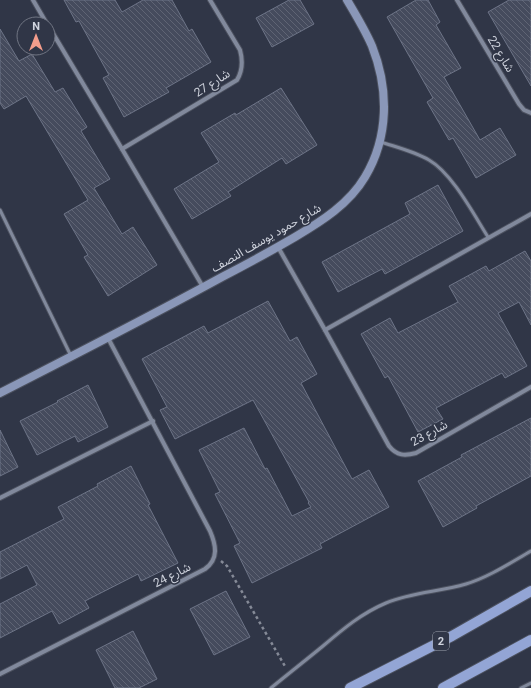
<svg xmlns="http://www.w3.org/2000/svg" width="531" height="688" font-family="Roboto,'Noto Sans Arabic',sans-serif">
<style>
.building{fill:url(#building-back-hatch);stroke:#6d7487}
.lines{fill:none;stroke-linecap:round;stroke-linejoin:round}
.lane-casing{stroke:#4c515f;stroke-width:5}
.street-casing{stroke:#4c515f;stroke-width:6}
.secondary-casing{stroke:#4c515f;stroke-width:10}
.primary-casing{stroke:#4c515f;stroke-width:12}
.path{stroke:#858a97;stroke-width:2.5;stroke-dasharray:3 3;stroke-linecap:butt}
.lane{stroke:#81899c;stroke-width:3}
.street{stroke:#81899c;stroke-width:4}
.secondary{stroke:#8a97b8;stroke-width:8}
.primary{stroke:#93a5d5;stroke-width:10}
.labels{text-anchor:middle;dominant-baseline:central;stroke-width:3;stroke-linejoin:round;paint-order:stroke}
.shield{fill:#303647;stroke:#a0a5b1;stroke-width:1}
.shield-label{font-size:11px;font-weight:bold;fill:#d0d4de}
.street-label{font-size:12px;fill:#d0d4de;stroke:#303647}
</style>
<defs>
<pattern id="building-back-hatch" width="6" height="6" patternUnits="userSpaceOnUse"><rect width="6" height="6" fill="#454b5d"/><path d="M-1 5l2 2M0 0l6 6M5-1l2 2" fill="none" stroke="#5f6474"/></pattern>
</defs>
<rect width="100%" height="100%" fill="#303647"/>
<g class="building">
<path d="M64,0h51l7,12 21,-12h29l17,31 3,-2 19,33 -45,26 3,4 -45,25 -21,-39 6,-3 -30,-54 -3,1z"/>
<path d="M289,0h11l14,24 -42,23 -16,-29z"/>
<path d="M416,0h12l12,22 -4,3 25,43 -17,9 36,63 20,-12 16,27 -40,23 -23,-40 -4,2 -22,-38 6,-4 -46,-81z"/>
<path d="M509,0h22v86l-43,-74z"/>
<path d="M0,29l19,32 13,-7 23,38 8,-4 24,39 -6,4 29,48 -16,9 28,46 11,-7 24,38 -49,31 -24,-39 4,-2 -24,-41 24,-14 -62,-104 -22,13 -4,-6z"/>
<path d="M281,88l36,57 -31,19 -4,-6 -54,34 3,4 -39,23 -18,-30 45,-27 -18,-29 34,-20 1,2z"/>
<path d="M438,185l25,46 -78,43 -3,-5 -44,23 -16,-30 88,-48 -5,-11z"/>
<path d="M525,251l6,10v64l-12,-23 -21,11 29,53 -22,12 -3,-5 -66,35 7,11 -25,13 -30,-56 -3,2 -24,-44 29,-16 8,15 60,-31 -9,-16 37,-20 3,5z"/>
<path d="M268,301l22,40 7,-4 20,37 -16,9 51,96 17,-9 20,37 -69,37 2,4 -70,35 -18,-37 6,-3 -25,-49 5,-2 -21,-42 45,-22 21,41 2,-1 25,48 19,-9 -3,-4 1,-1 -56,-102 -78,39 -15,-29 7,-3 -25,-48 62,-33 4,7z"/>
<path d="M88,385l20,42 -30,15 -3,-6 -38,19 -17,-34 38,-19 -1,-1z"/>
<path d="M531,418v58l-55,30 1,2 -34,19 -25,-46 44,-24 -1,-2z"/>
<path d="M0,430l18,37 -18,9z"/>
<path d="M131,466l19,38 -2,1 30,58 -37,18 -3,-7 -53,27 4,7 -30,16 -7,-13 -52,27v-34l37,-19 -10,-20 -27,14v-27l64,-33 -6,-12 40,-21 -1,-2z"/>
<path d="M226,591l24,46 -36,18 -24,-46z"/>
<path d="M133,631l24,48 -18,9h-24l-19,-38z"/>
</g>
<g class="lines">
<g class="lane-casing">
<g id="lane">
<path d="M381,142c15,5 35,10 48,18 23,13 45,55 59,77"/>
<path d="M0,210l71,146"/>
<path d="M271,688c17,-14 35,-28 52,-42 20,-17 39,-33 63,-43 26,-11 53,-11 80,-19 23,-7 44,-21 65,-33"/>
<path d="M521,688l10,-5"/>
</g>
</g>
<g class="street-casing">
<g id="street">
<path d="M33,0l14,24"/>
<path d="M457,0l62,104 5,6 7,3"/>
<path d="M48,25l74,124 81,138"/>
<path d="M122,149l115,-69c6,-10 6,-19 3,-30l-30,-50"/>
<path d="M278,247l47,83 64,116c8,10 16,10 27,7l115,-66"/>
<path d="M325,330l206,-116"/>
<path d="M0,498l153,-77"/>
<path d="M0,674l205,-105c14,-10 11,-24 5,-38l-102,-193"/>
</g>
</g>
<g class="secondary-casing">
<path id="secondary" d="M0,393c74,-38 149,-76 222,-116 25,-13 49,-26 73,-40 27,-16 54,-33 70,-60 24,-40 24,-88 7,-131 -7,-16 -16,-31 -25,-46"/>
</g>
<g class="primary-casing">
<g id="primary">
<path d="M350,688l102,-52 79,-45"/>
<path d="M443,688l88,-48"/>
</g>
</g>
<path class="path" d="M221,561l6,5 59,102"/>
<use href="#lane" class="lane"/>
<use href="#street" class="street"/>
<use href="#secondary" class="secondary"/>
<use href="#primary" class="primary"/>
</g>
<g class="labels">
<rect class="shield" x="433" y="632" width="16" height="18" rx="3"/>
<g class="shield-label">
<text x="441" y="641">2</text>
</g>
<g class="street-label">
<text transform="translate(501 54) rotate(59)">شارع 22</text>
<text transform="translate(212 83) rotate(-33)">شارع 27</text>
<text transform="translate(266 238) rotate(-30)">شارع حمود يوسف النصف</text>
<text transform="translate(429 433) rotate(-29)">شارع 23</text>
<text transform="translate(172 575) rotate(-27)">شارع 24</text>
</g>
</g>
<g transform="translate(36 36)"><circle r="19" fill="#303647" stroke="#707583"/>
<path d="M0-3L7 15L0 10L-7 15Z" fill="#f49d8c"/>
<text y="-6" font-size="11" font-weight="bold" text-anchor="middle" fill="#d0d4de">N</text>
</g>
</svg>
